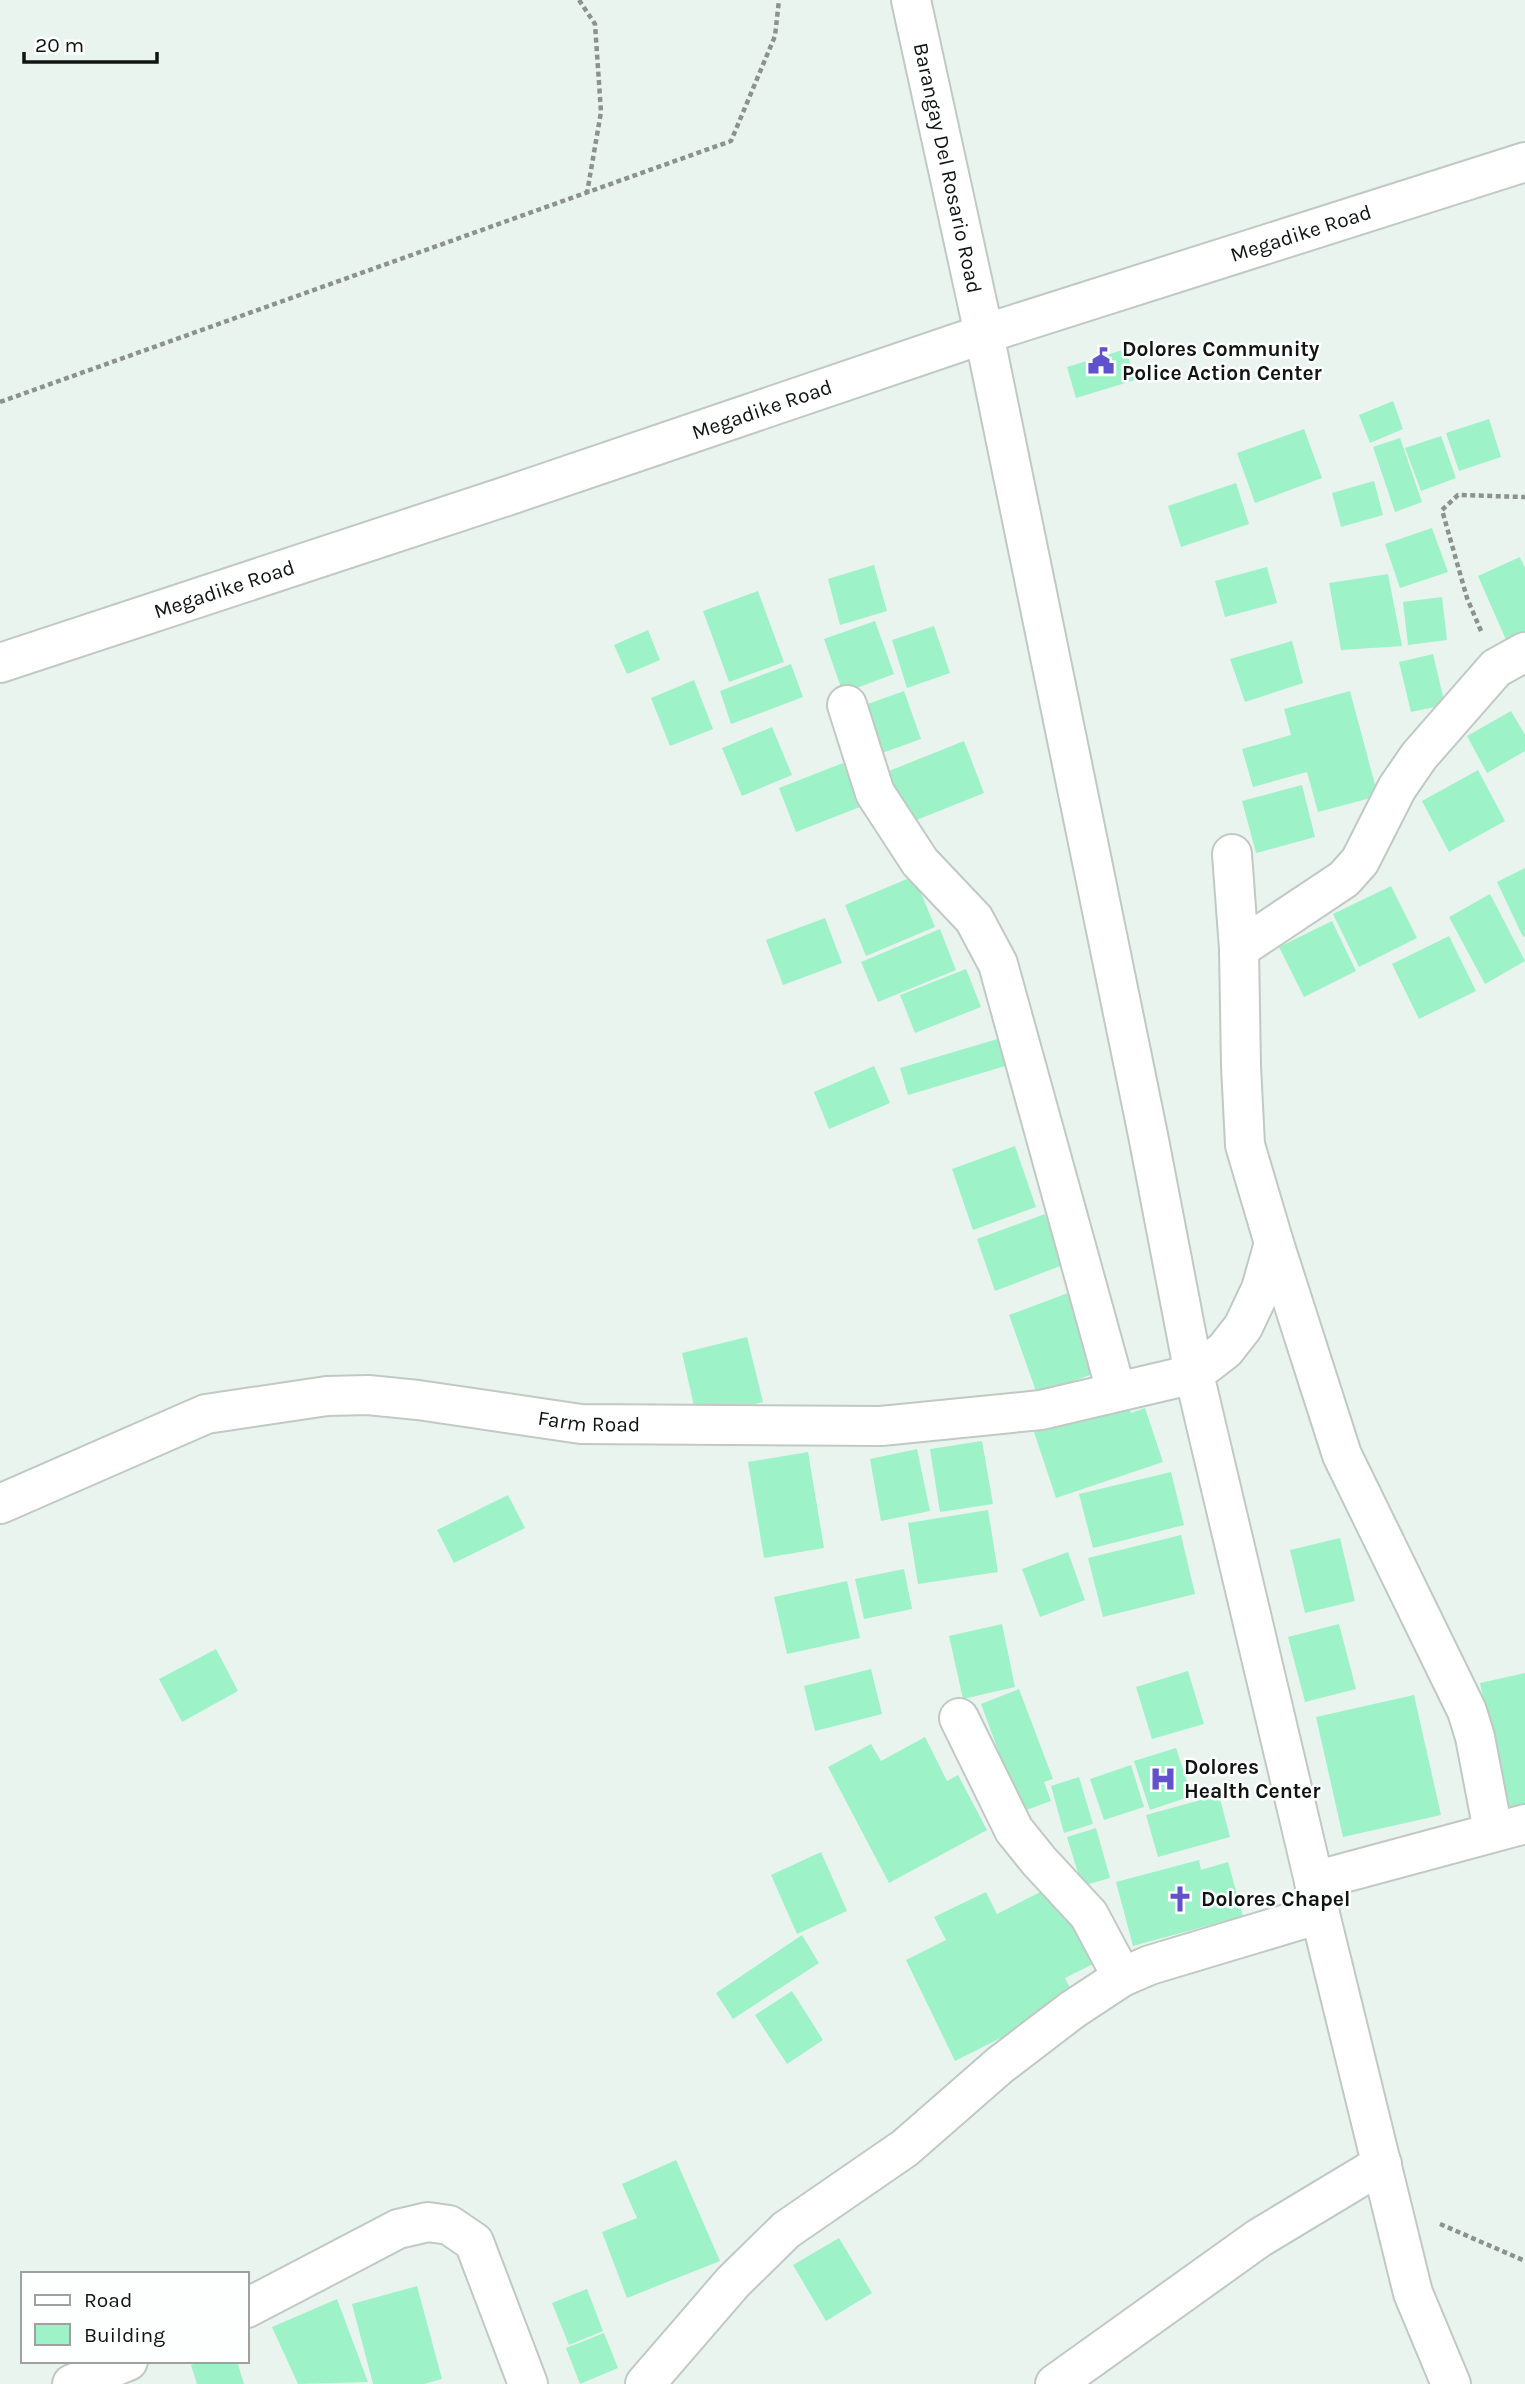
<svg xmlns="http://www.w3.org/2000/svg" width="1525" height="2384" font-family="Karla,sans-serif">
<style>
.building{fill:#9df2c8}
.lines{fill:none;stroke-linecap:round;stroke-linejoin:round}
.minor-casing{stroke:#c0c9c4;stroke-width:42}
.secondary-casing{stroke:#c0c9c4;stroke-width:42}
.path{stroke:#8b928f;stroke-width:4.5;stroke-dasharray:5 3.5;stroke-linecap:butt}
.minor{stroke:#fff;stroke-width:38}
.secondary{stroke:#fff;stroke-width:38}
.labels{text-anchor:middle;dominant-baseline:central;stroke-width:5;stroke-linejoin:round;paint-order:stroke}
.street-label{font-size:21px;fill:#101412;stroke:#fdfffe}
.poi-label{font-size:21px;font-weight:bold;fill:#101412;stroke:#fdfffe;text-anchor:start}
</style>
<rect width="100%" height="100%" fill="#eaf4ef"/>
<g class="building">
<path d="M1126,349l9,31 -59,18 -9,-31z"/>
<path d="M1393,401l10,28 -33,14 -11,-28z"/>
<path d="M1489,419l12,38 -42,14 -13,-38z"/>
<path d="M1304,429l18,49 -67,25 -18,-50z"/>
<path d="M1441,436l15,42 -35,13 -16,-43z"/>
<path d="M1400,438l22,64 -27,10 -22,-65z"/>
<path d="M1374,481l9,34 -42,12 -9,-34z"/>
<path d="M1236,483l13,41 -68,23 -13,-41z"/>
<path d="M1432,528l16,44 -48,16 -15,-44z"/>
<path d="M1520,557l5,11v66l-18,8 -29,-66z"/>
<path d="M874,565l13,46 -47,14 -12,-46z"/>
<path d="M1267,567l10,36 -52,14 -10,-36z"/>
<path d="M1388,574l14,72 -61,4 -12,-67z"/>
<path d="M758,591l26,71 -55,20 -26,-71z"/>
<path d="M1442,597l5,43 -39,5 -5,-43z"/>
<path d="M875,621l19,53 -51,19 -19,-54z"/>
<path d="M934,626l16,47 -43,15 -15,-48z"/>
<path d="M648,630l12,30 -33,14 -13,-29z"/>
<path d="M1292,641l11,42 -58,19 -15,-43z"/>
<path d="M1433,654l12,51 -34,7 -12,-50z"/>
<path d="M791,664l12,33 -72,27 -11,-33z"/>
<path d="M694,680l19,49 -43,17 -19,-48z"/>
<path d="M904,691l17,48 -50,18 -17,-48z"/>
<path d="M1350,691l28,105 -60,16 -11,-40 -54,15 -11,-38 49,-14 -7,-26z"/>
<path d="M1511,711l14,24v16l-38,22 -20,-37z"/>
<path d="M772,727l20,48 -50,21 -20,-48z"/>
<path d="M964,741l20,52 -80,32 -20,-52z"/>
<path d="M843,763l17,44 -64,25 -17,-44z"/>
<path d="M1478,770l27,51 -56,31 -27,-51z"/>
<path d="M1302,785l13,52 -59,16 -14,-52z"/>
<path d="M1525,868v68l-2,1 -26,-55z"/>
<path d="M914,876l21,51 -69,29 -21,-51z"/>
<path d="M1391,886l26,52 -58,29 -26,-53z"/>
<path d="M1490,894l35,67 -40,23 -36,-67z"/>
<path d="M825,918l17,45 -59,22 -17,-45z"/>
<path d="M1332,921l24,50 -52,26 -25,-50z"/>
<path d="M940,929l16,41 -78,32 -17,-40z"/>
<path d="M1449,936l27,55 -57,28 -27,-55z"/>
<path d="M966,969l15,38 -66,26 -15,-38z"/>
<path d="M1004,1037l8,27 -104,31 -8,-27z"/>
<path d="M874,1066l16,37 -61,26 -15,-37z"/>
<path d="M1015,1146l21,61 -63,23 -21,-61z"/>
<path d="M1045,1214l18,51 -68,26 -18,-52z"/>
<path d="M1068,1293l28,80 -59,21 -28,-79z"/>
<path d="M747,1337l16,65 -66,17 -15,-66z"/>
<path d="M1126,1401l5,12 14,-5 18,54 -107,36 -22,-66z"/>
<path d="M982,1441l11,63 -53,8 -10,-63z"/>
<path d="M917,1449l13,62 -49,10 -11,-62z"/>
<path d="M808,1452l16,96 -60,10 -16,-96z"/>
<path d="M1171,1472l13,53 -91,23 -14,-54z"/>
<path d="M508,1495l17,33 -71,35 -17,-33z"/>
<path d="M988,1510l10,62 -80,12 -10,-61z"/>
<path d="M1181,1535l14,59 -92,23 -15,-59z"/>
<path d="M1340,1538l15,63 -50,12 -15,-63z"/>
<path d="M1068,1552l17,48 -45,17 -18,-48z"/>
<path d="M904,1569l8,40 -48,10 -9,-40z"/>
<path d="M847,1581l13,57 -73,16 -13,-57z"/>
<path d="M1002,1624l13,63 -52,12 -14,-63z"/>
<path d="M1339,1624l17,65 -51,13 -17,-65z"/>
<path d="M216,1649l22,42 -56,31 -23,-43z"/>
<path d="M871,1669l11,45 -67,17 -11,-45z"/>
<path d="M1188,1671l16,53 -52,15 -16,-52z"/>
<path d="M1525,1673v138l-17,4 -28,-132z"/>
<path d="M1019,1689l34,90 -9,3 7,19 -30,11 -40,-108z"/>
<path d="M1414,1695l27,120 -98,22 -27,-120z"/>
<path d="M925,1737l22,44 11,-6 29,55 -98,53 -61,-116 43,-23 10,17z"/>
<path d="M1176,1748l16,48 -42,14 -16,-49z"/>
<path d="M1131,1765l13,42 -40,13 -14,-41z"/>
<path d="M1079,1777l14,47 -29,9 -13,-47z"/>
<path d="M1219,1795l11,42 -72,20 -12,-42z"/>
<path d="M1096,1828l14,50 -28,8 -15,-49z"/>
<path d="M821,1852l26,59 -50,23 -26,-59z"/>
<path d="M1199,1860l2,10 27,-8 15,54 -110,30 -17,-64z"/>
<path d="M1056,1884l39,79 -30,15 11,22 -121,61 -49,-101 40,-20 -12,-23 52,-25 11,22z"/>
<path d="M802,1935l17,28 -86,56 -17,-26z"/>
<path d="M792,1991l31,49 -36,24 -32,-49z"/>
<path d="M676,2160l44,101 -93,37 -25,-66 35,-14 -15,-34z"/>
<path d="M839,2238l33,55 -46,28 -33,-56z"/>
<path d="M417,2286l25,93 -18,5h-51l-21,-80z"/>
<path d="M587,2289l16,42 -34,14 -17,-42z"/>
<path d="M337,2299l31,83 -70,2 -26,-57z"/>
<path d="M604,2333l14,35 -38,16 -14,-36z"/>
<path d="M203,2361h34l7,23h-47l-6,-19z"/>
</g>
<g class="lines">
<g class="minor-casing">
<g id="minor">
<path d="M984,334l164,801 46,239 120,507 6,33 93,379 38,91"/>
<path d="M847,705l28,88 45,69 54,57 24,45 118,427"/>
<path d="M1232,854l7,95 2,117 4,79 29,98 68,212 125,256 8,26 18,94"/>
<path d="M1239,949l105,-70 16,-18 37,-73 22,-32 77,-88 29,-16"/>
<path id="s1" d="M0,1504l206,-90 121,-18 41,-1 50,5 163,24 300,2 160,-16 153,-36 31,-24 18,-23 18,-38 13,-46"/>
<path d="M959,1718l55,112 25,31 50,54 33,62"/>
<path d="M1314,1881l211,-57"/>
<path d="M247,2308l151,-79 30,-7 21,3 25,17 54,142"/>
<path d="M72,2384l56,-23"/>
<path d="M645,2384l88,-102 53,-52 119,-82 95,-83 72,-55 50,-33 28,-12 170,-51"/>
<path d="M1055,2384l204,-146 123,-74"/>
</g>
</g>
<g class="secondary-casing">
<g id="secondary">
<path id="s2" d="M911,0l73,334"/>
<path id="s3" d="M0,663l510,-168 474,-161 541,-172"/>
</g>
</g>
<g class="path">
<path d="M579,0l16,24 6,88 -14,81"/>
<path d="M0,402l731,-261 44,-105 4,-36"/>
<path d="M1481,631l-14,-33 -25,-88 16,-15 67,2"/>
<path d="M1440,2224l85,37"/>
</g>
<use href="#minor" class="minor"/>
<use href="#secondary" class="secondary"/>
</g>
<defs>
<g id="civic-bare" transform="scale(2.1)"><path d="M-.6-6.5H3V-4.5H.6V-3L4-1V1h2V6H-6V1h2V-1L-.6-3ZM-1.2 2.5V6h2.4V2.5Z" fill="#5f52ca" stroke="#fdfffe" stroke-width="2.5" paint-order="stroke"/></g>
<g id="hospital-bare" transform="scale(2.1)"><path d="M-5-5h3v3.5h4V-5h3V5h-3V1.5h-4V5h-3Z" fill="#5f52ca" stroke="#fdfffe" stroke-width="2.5" paint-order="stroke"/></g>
<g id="church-bare" transform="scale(2.1)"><path d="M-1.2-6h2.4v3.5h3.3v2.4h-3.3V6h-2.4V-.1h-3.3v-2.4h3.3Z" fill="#5f52ca" stroke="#fdfffe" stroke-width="2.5" paint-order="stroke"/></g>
</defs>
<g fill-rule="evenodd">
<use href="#civic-bare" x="1101" y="361"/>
<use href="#hospital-bare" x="1163" y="1779"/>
<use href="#church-bare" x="1180" y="1899"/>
</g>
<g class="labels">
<g class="street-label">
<text stroke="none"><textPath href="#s2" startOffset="172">Barangay Del Rosario Road</textPath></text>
<text stroke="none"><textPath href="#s3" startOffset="1370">Megadike Road</textPath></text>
<text stroke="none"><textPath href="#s3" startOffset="803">Megadike Road</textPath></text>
<text stroke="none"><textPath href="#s3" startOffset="236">Megadike Road</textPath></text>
<text stroke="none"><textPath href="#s1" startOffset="611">Farm Road</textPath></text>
</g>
<g class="poi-label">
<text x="1122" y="349">Dolores Community<tspan x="1122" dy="24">Police Action Center</tspan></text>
<text x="1184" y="1767">Dolores<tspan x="1184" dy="24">Health Center</tspan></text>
<text x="1201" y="1899">Dolores Chapel</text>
</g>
</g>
<rect x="21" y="2272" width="228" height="91" fill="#fdfffe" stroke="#9ea1a0" stroke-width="2"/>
<rect x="35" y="2295" width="35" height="10" fill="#ffffff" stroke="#9ea1a0" stroke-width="2"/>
<text x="84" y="2307" font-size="21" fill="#101412">Road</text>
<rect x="35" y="2324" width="35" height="21" fill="#9df2c8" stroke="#9ea1a0" stroke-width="2"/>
<text x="84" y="2342" font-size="21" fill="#101412">Building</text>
<path d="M24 52v10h133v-10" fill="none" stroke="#101412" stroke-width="3.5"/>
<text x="35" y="52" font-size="21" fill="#101412" stroke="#fdfffe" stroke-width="5" paint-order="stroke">20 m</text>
</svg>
